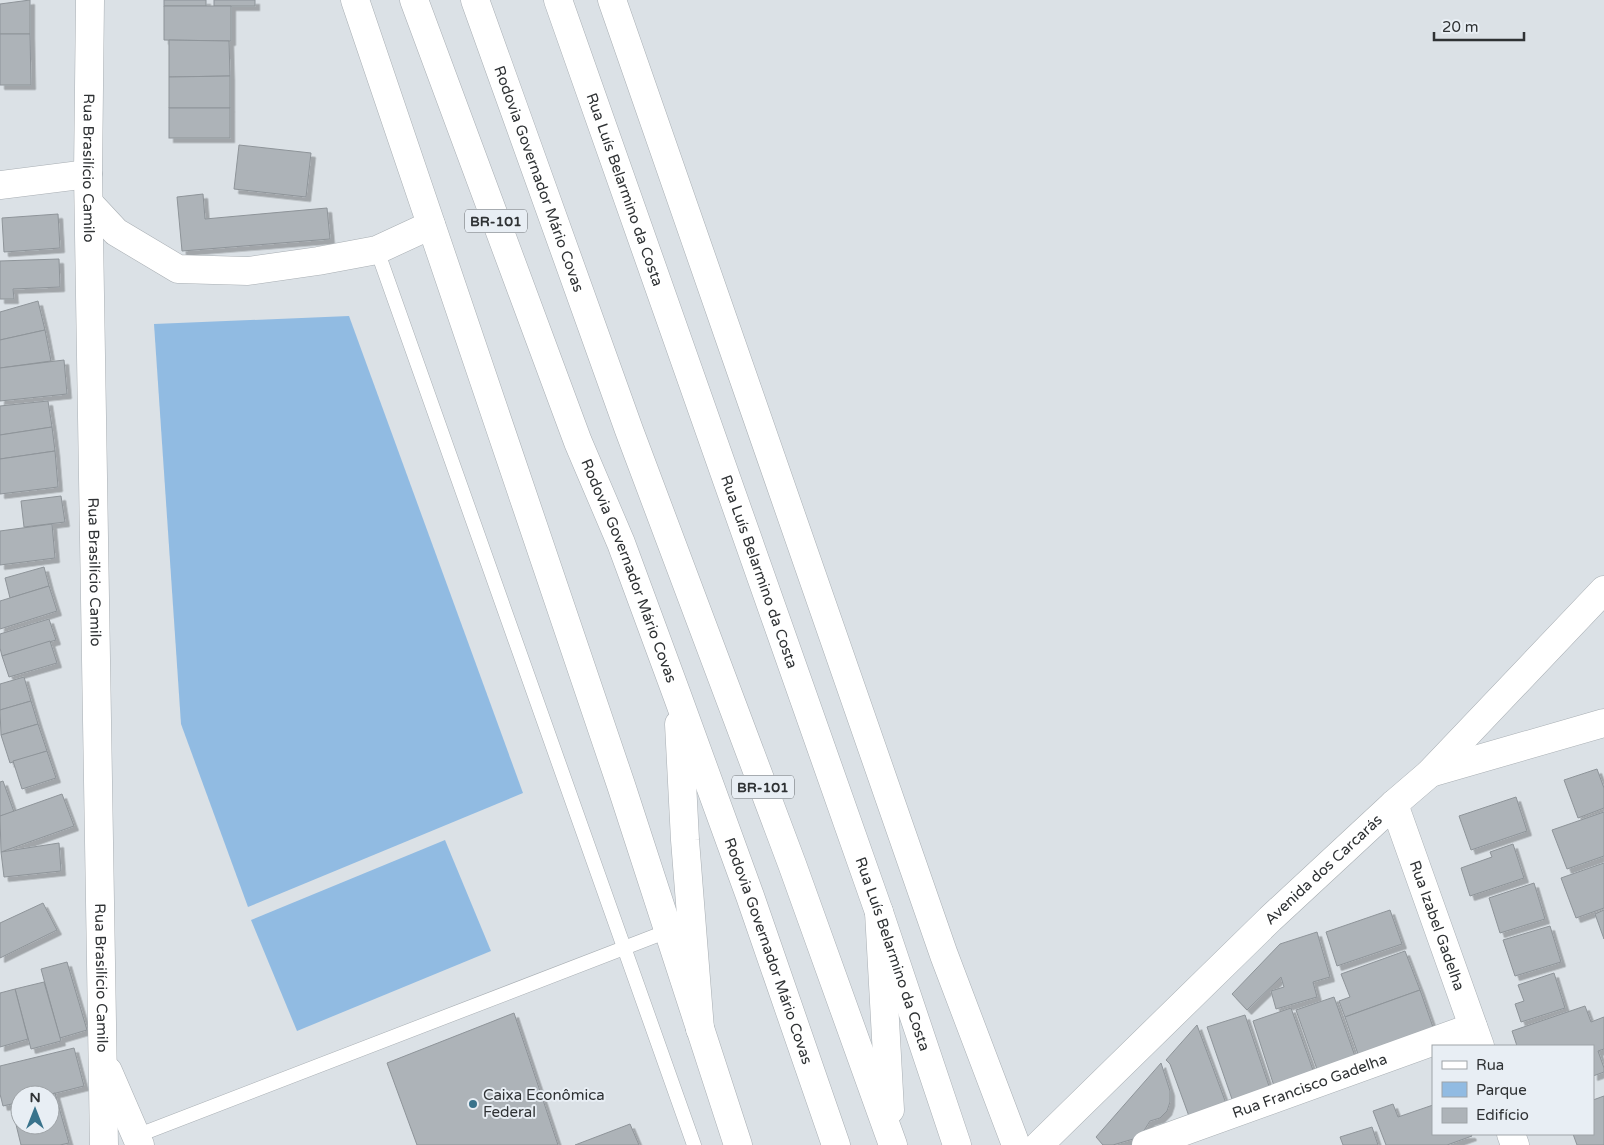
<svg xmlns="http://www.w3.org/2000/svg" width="1604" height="1145" font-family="'Varela Round',sans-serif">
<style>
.green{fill:#91bbe2}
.building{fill:#adb3b8;stroke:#8e9499;filter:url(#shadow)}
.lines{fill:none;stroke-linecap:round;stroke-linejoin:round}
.lane-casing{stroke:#a8aeb3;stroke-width:15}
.street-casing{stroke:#a8aeb3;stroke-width:29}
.secondary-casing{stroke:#a8aeb3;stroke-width:29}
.highway-casing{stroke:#a8aeb3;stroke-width:29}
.lane{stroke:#fff;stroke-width:14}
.street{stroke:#fff;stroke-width:28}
.secondary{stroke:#fff;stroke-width:28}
.highway{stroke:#fff;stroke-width:28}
.poi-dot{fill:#39738c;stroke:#e8eef4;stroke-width:2}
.labels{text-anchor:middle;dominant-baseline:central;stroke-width:4;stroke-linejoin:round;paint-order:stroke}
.shield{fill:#e8eef4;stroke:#666a6e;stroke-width:1}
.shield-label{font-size:14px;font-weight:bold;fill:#2f3234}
.street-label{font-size:15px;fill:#2f3234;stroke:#e8eef4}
.poi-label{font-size:15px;fill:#2f3234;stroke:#e8eef4;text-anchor:start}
</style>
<defs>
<filter id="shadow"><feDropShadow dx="4.5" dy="4.5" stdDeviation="0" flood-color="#0004"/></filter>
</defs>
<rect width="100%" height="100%" fill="#dbe1e6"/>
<g class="green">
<path d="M349,316l174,477 -275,114 -67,-183 -27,-400z"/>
<path d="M445,840l46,111 -194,80 -46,-111z"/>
</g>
<g class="building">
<path d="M30,0v34h-30v-30z"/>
<rect x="164" y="0" width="42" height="6"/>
<rect x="214" y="0" width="41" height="6"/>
<path d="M164,6h67v35l-67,-1z"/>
<path d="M0,34h30l1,51h-31z"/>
<path d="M169,40l60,1 1,35 -61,1z"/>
<path d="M230,76v32h-61v-31z"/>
<rect x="169" y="108" width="61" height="30"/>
<path d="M239,145l72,8 -5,44 -72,-8z"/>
<path d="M203,194l2,25 122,-11 3,31 -148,12 -5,-54z"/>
<path d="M58,214l2,34 -56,4 -2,-34z"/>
<path d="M59,259l1,28 -47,2 1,10h-14v-38z"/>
<path d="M38,301l7,29 -45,10v-28z"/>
<path d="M45,330l6,31 -51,7v-28z"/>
<path d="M64,360l3,34 -67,7v-33z"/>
<path d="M48,401l4,26 -52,8v-29z"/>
<path d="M52,427l3,24 -55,8v-24z"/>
<path d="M55,451l3,36 -58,7v-35z"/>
<path d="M61,496l4,26 -41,5 -3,-26z"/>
<path d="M52,524l3,34 -55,7v-34z"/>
<path d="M44,567l5,19 -39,12 -5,-20z"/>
<path d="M49,586l8,25 -57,18v-28z"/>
<path d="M49,619l7,21 -54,16 -2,-8v-14z"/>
<path d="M50,641l7,22 -48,14 -7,-21z"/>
<path d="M24,677l7,24 -31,9v-26z"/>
<path d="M31,701l7,23 -37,11 -1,-25z"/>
<path d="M38,724l9,27 -37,12 -9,-28z"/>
<path d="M47,751l9,27 -34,11 -9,-28z"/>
<path d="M1597,769l7,19v20l-26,10 -14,-38z"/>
<path d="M3,781l11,31 -14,4v-34z"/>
<path d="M62,794l12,32 -73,26 -1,-36z"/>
<path d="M1516,797l11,34 -56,19 -12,-34z"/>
<path d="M1604,812v44l-37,13 -15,-39z"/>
<path d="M59,843l2,28 -57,6 -3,-25z"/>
<path d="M1513,844l11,34 -54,18 -9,-28 31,-11 -2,-5z"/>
<path d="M1604,863v45l-28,10 -15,-40z"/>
<path d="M1534,883l11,36 -45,14 -11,-35z"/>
<path d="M43,903l14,27 -57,28v-35z"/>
<path d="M1390,910l12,34 -65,22 -11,-34z"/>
<path d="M1604,910v29l-9,-25z"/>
<path d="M1550,926l11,36 -46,14 -12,-36z"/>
<path d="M1317,932l13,45 -17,5 4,15 -41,12 -5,-18 13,-4 -3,-10 -34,33 -15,-16 48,-50z"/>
<path d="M1405,951l15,39 -75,27 -6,-16 11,-4 -9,-23z"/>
<path d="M67,962l20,68 -27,8 -19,-69z"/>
<path d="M1554,973l11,35 -44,14 -6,-18 9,-3 -6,-16z"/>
<path d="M44,982l17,59 -30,8 -16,-60z"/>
<path d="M15,989l13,50 -28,8v-54z"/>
<path d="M1420,990l14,40 -75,27 -14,-40z"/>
<path d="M1334,997l22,62 -38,13 -22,-62z"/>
<path d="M1585,1006l6,16 13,-5v32l-6,2 6,17v4l-11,4v-30h-76l-5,-15z"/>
<path d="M1291,1008l23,65 -40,13 -21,-65z"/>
<path d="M514,1013l44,132h-141l-30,-82z"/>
<path d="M1245,1015l25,74 -37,13 -26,-75z"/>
<path d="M1197,1025l30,81 -37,13 -20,-55 -4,-4z"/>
<path d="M74,1048l10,38 -36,9h-28v7l-17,4 -3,-12v-28z"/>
<path d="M1161,1063l9,28v11l-3,9 -7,7 -10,3 -10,16 -27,8h-10l-7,-8z"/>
<path d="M55,1093l14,50 -9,2h-39l-10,-41 9,-2v23h30v-30h-2z"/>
<path d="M1604,1096v49h-27l-4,-11h20v-34z"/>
<path d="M1393,1104l5,13 35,-12v29h38l1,2 -25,9h-61l-13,-34z"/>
<path d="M630,1124l9,21h-64z"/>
<path d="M1372,1127l6,18h-35l-3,-8z"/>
</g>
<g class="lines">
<g class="lane-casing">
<g id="lane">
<path d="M377,250l317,895"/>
<path d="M136,1136l532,-205"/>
</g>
</g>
<g class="street-casing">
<g id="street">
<path id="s1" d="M90,0l-2,174 16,971"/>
<path d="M612,0l332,955 72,190"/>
<path d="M0,185l88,-11"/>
<path d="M89,203l27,29 62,37 70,2 70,-10 59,-11 54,-25"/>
<path d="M1430,773l174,-50"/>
<path id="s2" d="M1394,804l86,242"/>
<path d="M108,1071l32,74"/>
<path d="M1511,1134l4,11"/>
<path id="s3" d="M1039,1145l231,-226 124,-115 35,-30 175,-184"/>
<path id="s4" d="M1146,1145l327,-118"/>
</g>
</g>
<g class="secondary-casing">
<g id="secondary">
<path d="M355,0l266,785 117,360"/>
<path id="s5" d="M558,0l321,912 78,233"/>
</g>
</g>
<g class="highway-casing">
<g id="highway">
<path id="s6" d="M414,0l164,442 43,101 56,152 73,201 86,249"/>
<path id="s7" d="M475,0l154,430 163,434 101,281"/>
<path d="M679,724l6,116 15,189"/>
<path d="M879,912l11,198"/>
</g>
</g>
<use href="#lane" class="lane"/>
<use href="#street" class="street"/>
<use href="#secondary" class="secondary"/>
<use href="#highway" class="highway"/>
</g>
<circle class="poi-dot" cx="473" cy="1104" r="5"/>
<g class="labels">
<g class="shield">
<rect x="465" y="209.5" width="62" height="23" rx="4"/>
<rect x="732" y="775.5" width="62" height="23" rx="4"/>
</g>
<g class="shield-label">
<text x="496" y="221">BR-101</text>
<text x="763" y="787">BR-101</text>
</g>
<g class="street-label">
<text stroke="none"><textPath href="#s1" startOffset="168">Rua Brasilício Camilo</textPath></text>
<text stroke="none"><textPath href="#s7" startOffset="190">Rodovia Governador Mário Covas</textPath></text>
<text stroke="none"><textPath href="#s5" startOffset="201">Rua Luís Belarmino da Costa</textPath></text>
<text stroke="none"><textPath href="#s6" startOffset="610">Rodovia Governador Mário Covas</textPath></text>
<text stroke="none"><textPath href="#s5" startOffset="606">Rua Luís Belarmino da Costa</textPath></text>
<text stroke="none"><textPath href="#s1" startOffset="572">Rua Brasilício Camilo</textPath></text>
<text stroke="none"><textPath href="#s3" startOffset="396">Avenida dos Carcarás</textPath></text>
<text stroke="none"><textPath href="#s2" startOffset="129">Rua Izabel Gadelha</textPath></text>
<text stroke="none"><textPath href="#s6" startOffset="1015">Rodovia Governador Mário Covas</textPath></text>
<text stroke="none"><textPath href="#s5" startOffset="1011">Rua Luís Belarmino da Costa</textPath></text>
<text stroke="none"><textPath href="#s1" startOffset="978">Rua Brasilício Camilo</textPath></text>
<text stroke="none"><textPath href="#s4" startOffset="174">Rua Francisco Gadelha</textPath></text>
</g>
<g class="poi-label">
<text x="483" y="1095">Caixa Econômica<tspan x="483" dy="17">Federal</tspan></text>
</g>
</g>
<rect x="1432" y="1045" width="162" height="90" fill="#e8eef4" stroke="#9ea3a7"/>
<rect x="1442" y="1061" width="25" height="8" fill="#ffffff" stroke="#9ea3a7"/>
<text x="1476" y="1070" font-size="15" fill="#2f3234">Rua</text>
<rect x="1442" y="1082" width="25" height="15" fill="#91bbe2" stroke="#9ea3a7"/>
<text x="1476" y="1095" font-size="15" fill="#2f3234">Parque</text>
<rect x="1442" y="1108" width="25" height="15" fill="#adb3b8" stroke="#9ea3a7"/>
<text x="1476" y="1120" font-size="15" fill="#2f3234">Edifício</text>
<g transform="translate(35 1110)"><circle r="24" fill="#e8eef4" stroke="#9ea3a7"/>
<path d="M0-4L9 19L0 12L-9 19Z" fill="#39738c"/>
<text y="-8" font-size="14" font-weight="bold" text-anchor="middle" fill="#2f3234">N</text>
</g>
<path d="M1434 32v8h90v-8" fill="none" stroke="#2f3234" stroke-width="2.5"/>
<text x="1442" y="32" font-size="15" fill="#2f3234" stroke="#e8eef4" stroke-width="4" paint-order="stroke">20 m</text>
</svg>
